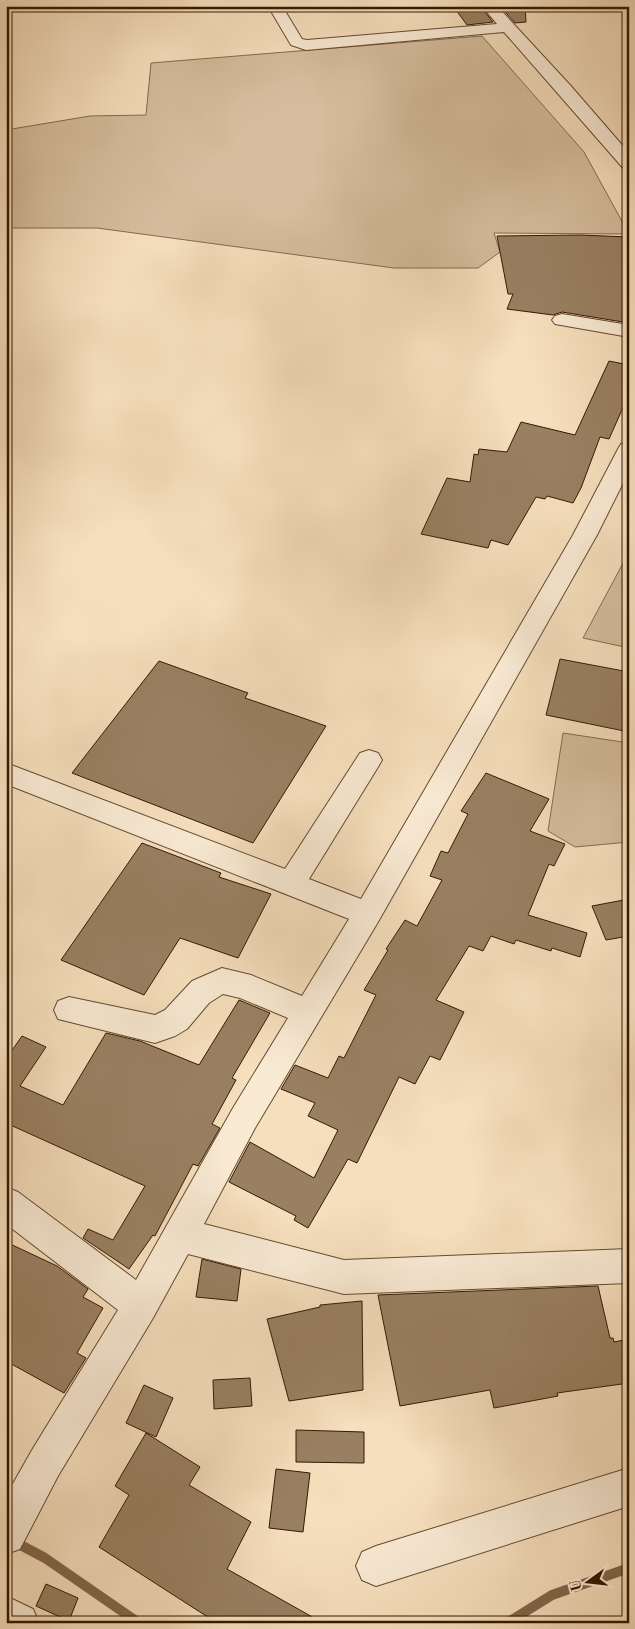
<svg xmlns="http://www.w3.org/2000/svg" width="635" height="1629" font-family="'Libre Bodoni',serif">
<style>
.green{fill:#d5bd9d;stroke:#856b4e}
.lines{fill:none;stroke-linecap:round;stroke-linejoin:round}
.stream{stroke:#81684b;stroke-width:10}
.building{fill:#998062;stroke:#351900}
.minor-casing{stroke:#654a2f;stroke-width:2}
.minor{fill:#f9ead4;fill-rule:evenodd}
</style>
<rect width="100%" height="100%" fill="#f6dfbd"/>
<filter id="stains"><feTurbulence type="fractalNoise" baseFrequency=".004" numOctaves="4"/><feColorMatrix values="0 0 0 0 .2 0 0 0 0 .09 0 0 0 0 .02 0 0 0 .5 -.17"/></filter>
<radialGradient id="worn" r=".72"><stop offset=".6" stop-color="#630" stop-opacity="0"/><stop offset="1" stop-color="#630" stop-opacity=".3"/></radialGradient>
<g class="green">
<path d="M482,36l102,116 45,82 -135,-1 6,19 -22,16h-84l-297,-40h-91v-98l84,-14 56,-1 5,-52z"/>
<path d="M629,552v96l-46,-10z"/>
<path d="M563,733l66,10v99l-54,5 -27,-16z"/>
</g>
<g class="lines">
<g class="stream">
<path d="M13,1541l32,17 94,65"/>
<path d="M507,1623l45,-28 77,-27"/>
</g>
</g>
<g class="building">
<path d="M453,6h27l13,16 -26,3z"/>
<path d="M500,6h25l1,16 -11,1z"/>
<path d="M580,235l49,2v86l-67,-11 -9,3 -46,-6 6,-15h-5l-11,-58z"/>
<path d="M609,361l20,4v29l-20,45 -9,-2 -19,51 -8,15 -26,-7 -2,3 -9,-2 -28,48 -17,-5 -3,8 -67,-14 26,-56 23,4 4,-28 4,1 1,-6 28,3 14,-30 54,13z"/>
<path d="M560,659l69,13v60l-83,-17z"/>
<path d="M159,661l89,32 -3,5 81,28 -73,117 -181,-70z"/>
<path d="M486,773l63,26 -19,32 35,13 -11,22 -5,-2 -21,51 59,18 -7,24 -28,-9 -1,3 -35,-11 -2,4 -23,-8 -8,15 -14,-5 -33,54 28,12 -24,48 -10,-4 -15,28 -16,-7 -42,86 -9,-4 -40,69 -14,-8 2,-4 -67,-34 21,-40 64,36 24,-48 -30,-14 7,-13 -34,-14 14,-24 33,13 11,-22 5,2 32,-63 -12,-5 24,-40 -2,-1 19,-29 12,6 25,-46 -12,-4 11,-25 7,2 20,-39 -7,-3z"/>
<path d="M142,843l79,30 -2,4 52,17 -33,64 -58,-20 -36,57 -83,-35z"/>
<path d="M629,899v37l-23,4 -14,-34z"/>
<path d="M239,1000l31,13 -38,65 4,2 -24,44 8,4 -22,38 -5,-2 -38,72 -2,-1 -24,34 -46,-31 5,-9 25,11 32,-54 -139,-63v-64l16,-23 24,11 -26,39 43,19 43,-72 34,8 59,24z"/>
<path d="M6,1242l51,24 31,23 -5,8 20,11 -26,45 9,5 -22,35 -58,-32z"/>
<path d="M202,1259l39,10 -4,32 -41,-4z"/>
<path d="M598,1286l12,52h3l1,4 15,-3v44l-72,10 1,3 -64,12 -4,-18 -90,16 -22,-111z"/>
<path d="M362,1301l1,89 -74,11 -22,-82 53,-12v-2z"/>
<path d="M250,1378l2,28 -38,3 -1,-29z"/>
<path d="M144,1385l29,13 -17,39 -30,-14z"/>
<path d="M296,1430l68,2v31l-68,-1z"/>
<path d="M146,1433l54,34 -11,18 62,37 -24,47 96,54h-103l-17,-9 -104,-67 30,-52 -14,-9z"/>
<path d="M276,1469l34,4 -7,59 -34,-4z"/>
<path d="M46,1584l32,14 -9,23 -33,-15z"/>
</g>
<g class="lines">
<g class="minor-casing">
<g id="minor">
<path d="M268,6h14l20,33 5,1 190,-16 -15,-18h15l73,79 59,68v16l-6,-1 -119,-136 -198,18 -15,-5z"/>
<path d="M562,314l67,11v12l-74,-13 -3,-4 3,-4z"/>
<path d="M629,442v29l-32,64 -219,387 -123,206 -51,96 140,36 285,-11v34l-285,11 -156,-40 -35,64 -95,158 -38,73 -14,5v-58l26,-46 86,-140 -112,-86v-37l12,5 118,88 97,-172 55,-90 -48,-20 -17,-4 -14,9 -22,26 -12,7 -20,7 -97,-24 -4,-9 4,-9 11,-4 86,18 10,-5 27,-29 30,-13 29,7 51,21 47,-77 -343,-135v-21l279,106 75,-116 9,-3 9,3 4,7 -4,7 -69,112 52,20 212,-364 45,-86 3,-5z"/>
<path d="M629,1468v38l-253,80 -14,-6 -6,-14 6,-14 14,-6z"/>
<path d="M6,1596l27,13 6,14h-33z"/>
</g>
</g>
<use href="#minor" class="minor"/>
</g>
<rect width="635" height="1629" fill="none" stroke="#f6dfbd" stroke-width="25"/>
<rect x="8" y="8" width="620" height="1614" fill="none" stroke="#351900" stroke-width="2.5"/>
<rect x="12" y="12" width="610" height="1604" fill="none" stroke="#351900"/>
<g transform="translate(588 1582) rotate(255)" stroke="#f9ead4" stroke-width="4" paint-order="stroke">
<path d="M0-4L9 19L0 12L-9 19Z" fill="#351900"/>
<text y="-8" font-size="14" font-weight="bold" text-anchor="middle" fill="#351900">U</text>
</g>
<rect width="100%" height="100%" filter="url(#stains)"/>
<rect width="100%" height="100%" fill="url(#worn)"/>
</svg>
